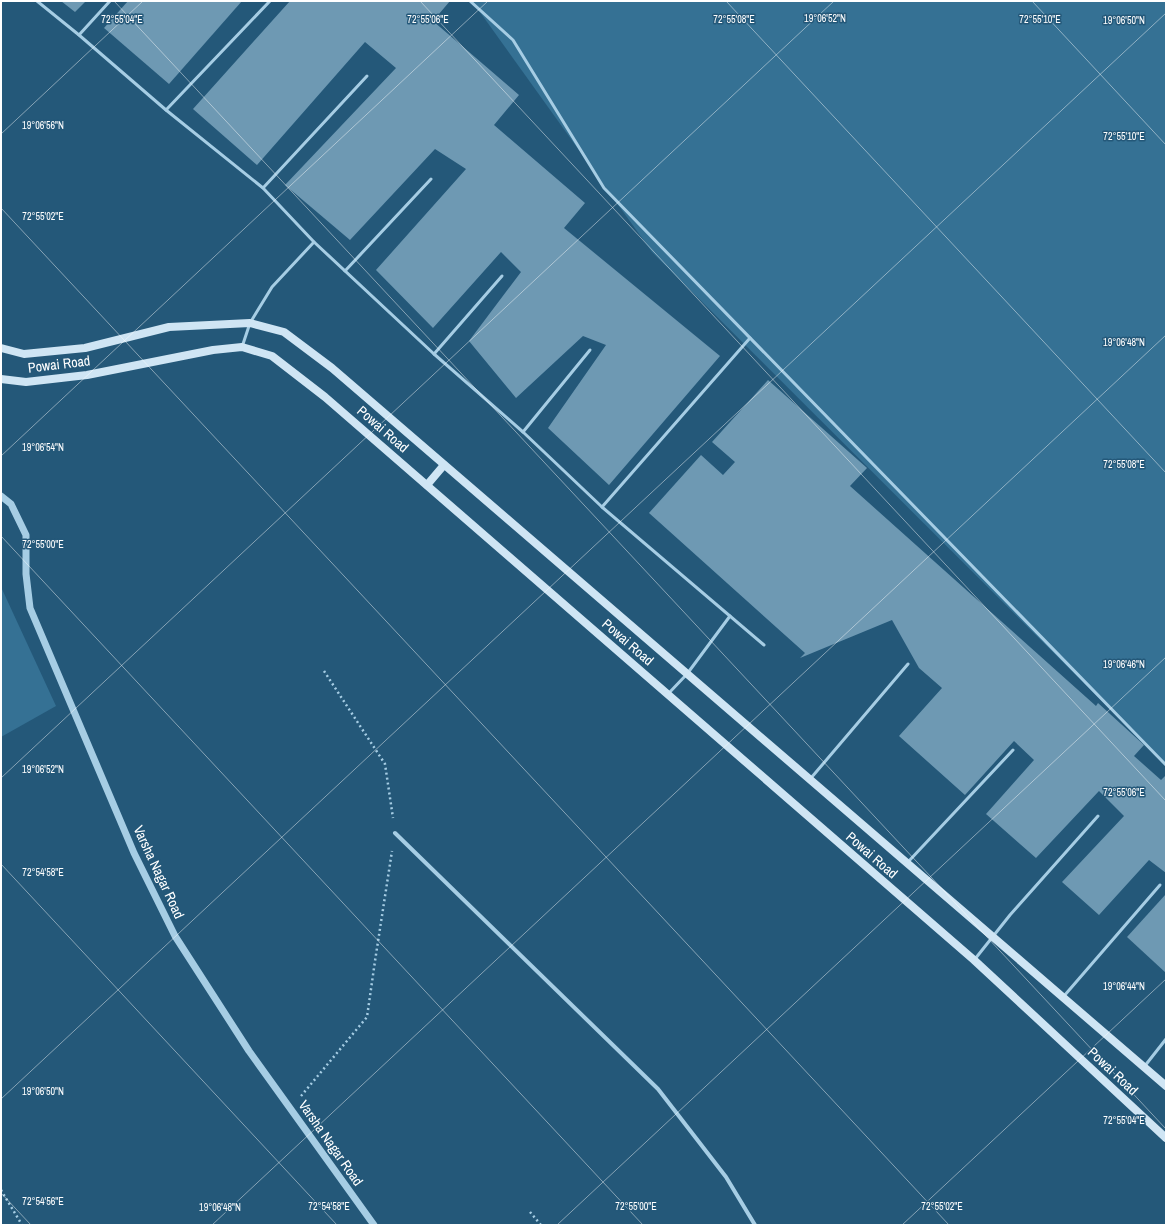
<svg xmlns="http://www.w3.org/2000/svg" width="1167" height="1226" font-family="'Archivo Narrow',sans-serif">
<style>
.green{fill:#357194}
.building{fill:#6e99b3}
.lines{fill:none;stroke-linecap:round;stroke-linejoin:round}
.path{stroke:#a6cde4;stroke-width:2.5;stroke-dasharray:2 3;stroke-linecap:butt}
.service{stroke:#a6cde4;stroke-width:3}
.minor{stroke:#a6cde4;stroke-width:4}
.tertiary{stroke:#a6cde4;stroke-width:7}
.secondary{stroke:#cfe5f4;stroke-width:8}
.ticks{fill:none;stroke:#fff;stroke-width:1;stroke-opacity:0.45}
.labels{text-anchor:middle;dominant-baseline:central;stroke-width:3;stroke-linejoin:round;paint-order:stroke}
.street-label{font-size:14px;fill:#fff;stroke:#245879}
.ticks-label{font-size:10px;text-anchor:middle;fill:#fff;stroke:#245879;stroke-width:3;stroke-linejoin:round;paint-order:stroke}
</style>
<rect width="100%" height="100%" fill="#245879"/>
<g class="green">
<path d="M472,1h694v764l-514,-513z"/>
<path d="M1,587l55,119 -55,31z"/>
</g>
<g class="building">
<path d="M61,1h25l-11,11z"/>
<path d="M128,1h114l-73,83 -65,-56z"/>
<path d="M290,1h160l-17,20 86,74 -25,30 91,78 -21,25 156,128 -111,129 -61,-57 58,-83 -23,-9 -67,62 -47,-57 52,-69 -20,-20 -68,76 -57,-58 90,-101 -31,-20 -85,91 -65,-55 111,-117 -31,-26 -108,123 -64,-56z"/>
<path d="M768,380l99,88 -17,18 246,220 2,-3 46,42 -10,11 27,24 5,-5v98l-17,-13 -50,55 -37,-33 62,-66 -25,-25 -63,67 -50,-44 48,-54 -20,-19 -49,54 -66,-59 43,-48 -23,-20 -27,-48 -92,38 5,-5 -156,-140 52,-58 22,20 12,-13 -23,-20z"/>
<path d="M1166,894v79l-39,-36z"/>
</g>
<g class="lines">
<g class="path">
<path d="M324,671l61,93 8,54"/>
<path d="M301,1096l66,-79 8,-56 17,-110"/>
<path d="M1,1190l21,35"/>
<path d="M530,1212l11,13"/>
</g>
<g class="service">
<path d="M37,1l42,34 87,75 97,78 51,54 120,112 89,78 79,75 162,138"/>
<path d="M470,1l43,39 91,148 562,577"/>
<path d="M79,35l31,-34"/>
<path d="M166,110l104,-109"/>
<path d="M263,188l104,-112"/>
<path d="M345,271l86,-92"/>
<path d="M242,347l8,-24 22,-36 42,-45"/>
<path d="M434,354l68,-78"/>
<path d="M523,432l67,-82"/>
<path d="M602,507l148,-169"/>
<path d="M668,694l19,-20 43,-58"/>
<path d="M811,778l97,-114"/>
<path d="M908,862l105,-112"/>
<path d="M975,959l35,-44 88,-99"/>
<path d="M1064,996l96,-111"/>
<path d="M1144,1067l22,-28"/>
</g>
<path class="minor" d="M395,833l263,256 68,88 29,48"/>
<path class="tertiary" d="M1,496l10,8 15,31v39l4,34 104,245 41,83 74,115 125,174"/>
<g class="secondary">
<path d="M1,348l23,6 61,-6 84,-21 81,-4 34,9 48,36 834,718"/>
<path d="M1,379l25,3 61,-7 126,-25 29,-3 30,9 53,41 649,563 192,178"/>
<path d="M427,485l17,-20"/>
</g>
</g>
<path class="ticks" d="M114,1l1052,1128M420,1l746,800M726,1l440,472M1032,1l134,144M1,134l142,-133M1,208l948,1017M1,456l487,-455M1,536l642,689M1,778l833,-777M1,864l336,361M1,1099l1165,-1086M1,1193l30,32M212,1225l954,-890M557,1225l609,-568M902,1225l264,-246"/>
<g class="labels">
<g class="street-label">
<text transform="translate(59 364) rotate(-7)">Powai Road</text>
<text transform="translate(383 429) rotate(41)">Powai Road</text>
<text transform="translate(628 642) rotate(41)">Powai Road</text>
<text transform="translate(872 855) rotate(41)">Powai Road</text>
<text transform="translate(159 872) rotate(65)">Varsha Nagar Road</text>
<text transform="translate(1113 1071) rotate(43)">Powai Road</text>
<text transform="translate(331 1143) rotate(55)">Varsha Nagar Road</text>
</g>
</g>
<g class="ticks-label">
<text x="825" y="22">19°06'52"N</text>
<text x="122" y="23">72°55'04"E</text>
<text x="428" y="23">72°55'06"E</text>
<text x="734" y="23">72°55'08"E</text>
<text x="1040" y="23">72°55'10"E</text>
<text x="1124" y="24">19°06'50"N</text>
<text x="43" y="129">19°06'56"N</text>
<text x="1124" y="140">72°55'10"E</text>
<text x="43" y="220">72°55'02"E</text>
<text x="1124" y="346">19°06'48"N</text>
<text x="43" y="451">19°06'54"N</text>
<text x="1124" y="468">72°55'08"E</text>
<text x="43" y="548">72°55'00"E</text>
<text x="1124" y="668">19°06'46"N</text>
<text x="43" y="773">19°06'52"N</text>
<text x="1124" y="796">72°55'06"E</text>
<text x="43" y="876">72°54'58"E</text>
<text x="1124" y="990">19°06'44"N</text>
<text x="43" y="1095">19°06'50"N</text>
<text x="1124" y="1124">72°55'04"E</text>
<text x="43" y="1205">72°54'56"E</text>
<text x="329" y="1210">72°54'58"E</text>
<text x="636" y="1210">72°55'00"E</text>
<text x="942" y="1210">72°55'02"E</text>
<text x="220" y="1211">19°06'48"N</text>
</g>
<rect width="1167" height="1226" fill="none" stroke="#ffffff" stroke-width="4"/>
</svg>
